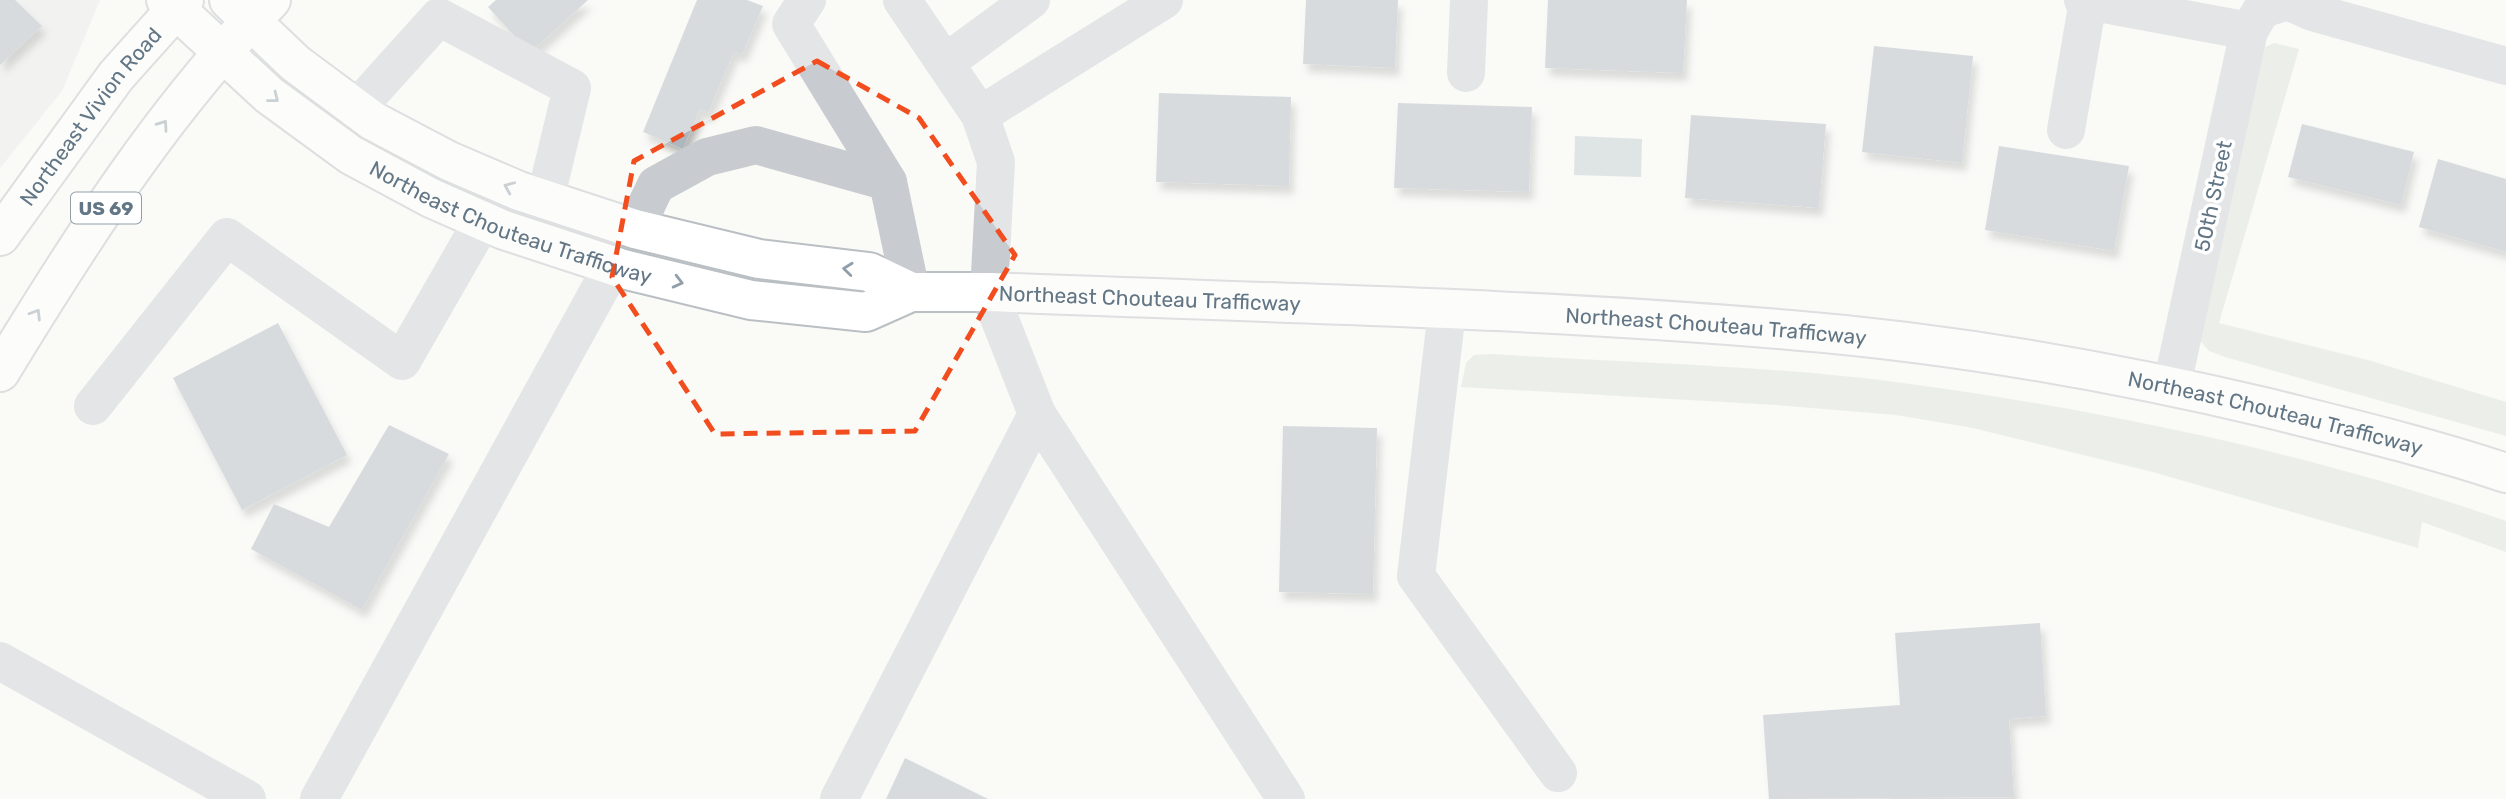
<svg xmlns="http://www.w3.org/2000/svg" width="2506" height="799" font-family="Rubik,sans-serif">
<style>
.built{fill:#e8e9e8}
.green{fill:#dbe2d8}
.water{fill:#becbcf}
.building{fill:#adb7bd;filter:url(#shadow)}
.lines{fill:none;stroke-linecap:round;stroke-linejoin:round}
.major-casing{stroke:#babfc3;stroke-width:42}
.minor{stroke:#c8ccd0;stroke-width:38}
.major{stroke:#fff;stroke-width:38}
.oneway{stroke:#919faa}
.marked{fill:none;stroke:#f24d1f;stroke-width:5;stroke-dasharray:14 9;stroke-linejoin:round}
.labels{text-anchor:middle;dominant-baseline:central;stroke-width:7;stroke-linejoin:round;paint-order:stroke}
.shield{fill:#fff;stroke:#919faa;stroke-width:2}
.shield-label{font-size:19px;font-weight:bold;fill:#627685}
.street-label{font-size:21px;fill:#627685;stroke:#fff}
</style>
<defs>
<filter id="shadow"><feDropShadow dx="4.5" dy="8" stdDeviation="3.5" flood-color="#0004"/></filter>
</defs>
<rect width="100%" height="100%" fill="#fafaf7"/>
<path class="built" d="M0,0h100l-38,91 -62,77z"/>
<g class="green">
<path d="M2274,43l25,6 -80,274 149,37 138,42v34l-281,-79 -16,-6 -11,-13 67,-291z"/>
<path d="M1491,354c137,9 276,11 412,29 200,27 412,71 603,138v31l-84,-30 -4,26 -269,-77 -176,-43 -77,-13 -120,-10 -315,-18 5,-24 8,-8z"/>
</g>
<path class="water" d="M1575,136l67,3 -1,38 -67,-2z"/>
<g class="building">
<path d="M0,0h15l27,26 -42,39z"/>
<path d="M496,0h92l-58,53 -42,-46z"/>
<path d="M697,0h50l16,6 -21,49 -8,-3 -26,61 -8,-4 -17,40 -40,-17z"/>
<path d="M1306,0h92l-3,68 -92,-4z"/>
<path d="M1548,0h139l-4,73 -138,-5z"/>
<path d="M1874,46l99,10 -11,107 -100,-11z"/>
<path d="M1159,93l132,4 -2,89 -133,-4z"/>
<path d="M1398,103l134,4 -3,85 -135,-4z"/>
<path d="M1691,115l135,9 -7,84 -134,-10z"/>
<path d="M2302,124l112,28 -13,53 -113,-28z"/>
<path d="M1999,146l130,20 -15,85 -129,-21z"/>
<path d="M2438,159l68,20v73l-87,-25z"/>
<path d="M278,323l69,132 -105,55 -69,-132z"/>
<path d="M389,425l60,29 -87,156 -111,-61 23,-45 55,23z"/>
<path d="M1283,426l94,2 -4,166 -94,-2z"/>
<path d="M2040,623l6,93 -37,3 5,78 -245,2 -6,-84 137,-10 -5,-72z"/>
<path d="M905,758l83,41h-102z"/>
</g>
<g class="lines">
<g class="major-casing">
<g id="major">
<path id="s1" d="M166,0l103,95 82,60 80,43 73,32 119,39 128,31 115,12 45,-20h78c267,11 535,15 801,38 161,13 321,41 478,78 80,20 160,39 238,65"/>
<path d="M229,0l66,63 78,58 76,40 70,30 116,38 124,30 110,13 42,20"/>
<path id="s2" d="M0,236l116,-160 68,-76"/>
<path d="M0,372c80,-131 163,-262 271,-372"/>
</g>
</g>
<g class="minor">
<path d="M807,0l-16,24 97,158 23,110"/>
<path d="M902,0l78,115 184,-115"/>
<path d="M2083,0l166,31"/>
<path d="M945,63l86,-63"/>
<path d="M1466,73l3,-73"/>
<path d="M356,109l83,-92 133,71 -27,112"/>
<path d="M980,115l16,47 -7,130 48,122 249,385"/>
<path d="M2066,130l22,-129"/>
<path d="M635,229l21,-44 51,-28 49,-12 132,37"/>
<path d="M1447,311l-31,265 142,197"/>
<path d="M2172,385l77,-354 13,-22 26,-8 24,11 194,54"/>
<path d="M93,406l134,-169 175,124 81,-141"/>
<path d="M0,661l247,138"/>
<path d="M319,799l294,-534"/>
<path d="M839,799l198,-385"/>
</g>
<use href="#major" class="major"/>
</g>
<defs><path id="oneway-chevron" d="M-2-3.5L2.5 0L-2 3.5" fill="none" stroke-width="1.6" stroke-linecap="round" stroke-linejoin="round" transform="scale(1.75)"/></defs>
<g class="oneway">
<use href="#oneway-chevron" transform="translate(274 98) rotate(38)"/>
<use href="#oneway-chevron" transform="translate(163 125) rotate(-55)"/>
<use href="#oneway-chevron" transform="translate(509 187) rotate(-157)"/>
<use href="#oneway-chevron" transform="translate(848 269) rotate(-174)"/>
<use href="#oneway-chevron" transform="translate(678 282) rotate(14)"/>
<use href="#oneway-chevron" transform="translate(36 314) rotate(-58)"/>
</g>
<path d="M0 0H2506V799H0ZM817,61l102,57 96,137 -100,176 -200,3 -103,-157 22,-116z" fill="#fafaf7" fill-opacity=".55" fill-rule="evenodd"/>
<path class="marked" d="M817,61l102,57 96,137 -100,176 -200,3 -103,-157 22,-116z"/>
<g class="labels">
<rect class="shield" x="71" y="192.5" width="70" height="31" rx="5"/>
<g class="shield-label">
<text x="106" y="208">US 69</text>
</g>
<g class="street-label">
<text stroke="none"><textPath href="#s2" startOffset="150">Northeast Vivion Road</textPath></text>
<text transform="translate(2213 196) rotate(-78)">50th Street</text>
<text stroke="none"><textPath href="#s1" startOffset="416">Northeast Chouteau Trafficway</textPath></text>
<text stroke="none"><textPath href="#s1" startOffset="1073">Northeast Chouteau Trafficway</textPath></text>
<text stroke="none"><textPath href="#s1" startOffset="1640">Northeast Chouteau Trafficway</textPath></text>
<text stroke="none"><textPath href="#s1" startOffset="2207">Northeast Chouteau Trafficway</textPath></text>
</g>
</g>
</svg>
